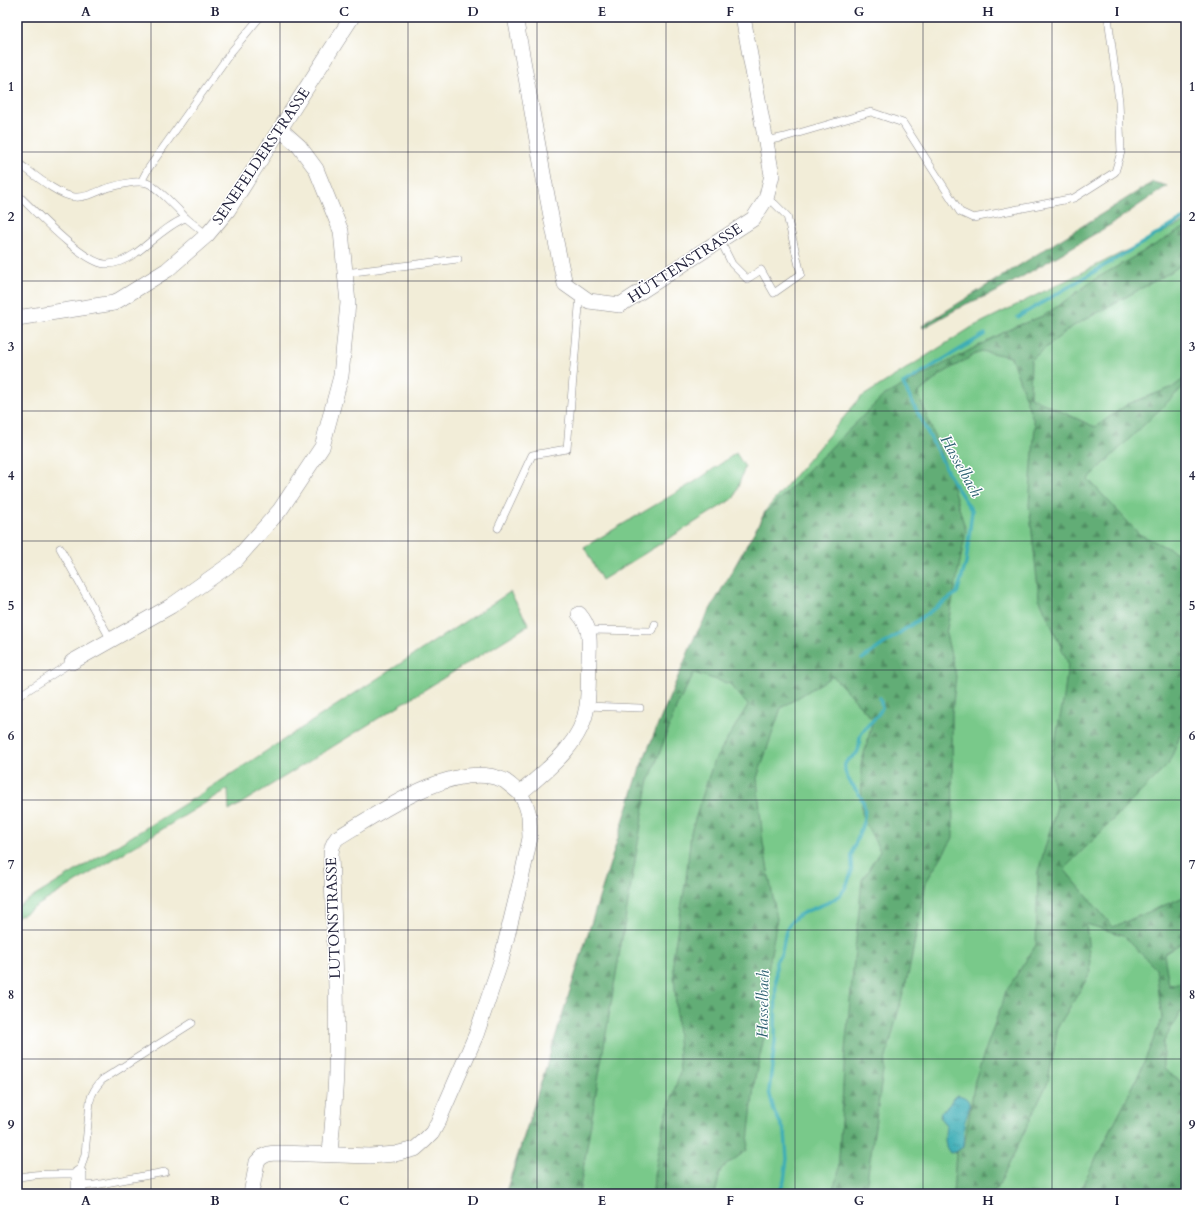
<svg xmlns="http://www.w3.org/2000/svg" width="1203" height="1211" font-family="Cardo,serif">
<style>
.grass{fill:#79c98a;stroke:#4e7662}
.forest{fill:url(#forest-firs);stroke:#426858}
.water{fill:url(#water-ripples);stroke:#2f6878}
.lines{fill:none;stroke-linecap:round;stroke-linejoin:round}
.stream{stroke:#3cadb6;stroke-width:3.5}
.service-casing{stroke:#8a888a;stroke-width:8}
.minor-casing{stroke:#8a888a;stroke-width:16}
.service{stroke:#fff;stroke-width:7}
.minor{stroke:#fff;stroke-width:15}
.grid{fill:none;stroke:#22223b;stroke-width:1;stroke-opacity:0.55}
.labels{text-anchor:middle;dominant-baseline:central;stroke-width:3;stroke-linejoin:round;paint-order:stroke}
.street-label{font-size:15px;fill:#22223b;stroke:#fff}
.water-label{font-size:16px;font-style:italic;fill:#2e6172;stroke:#fff}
.neatline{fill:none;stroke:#22223b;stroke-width:1.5}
.grid-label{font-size:13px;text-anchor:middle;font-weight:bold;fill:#22223b}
</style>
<defs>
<pattern id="forest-firs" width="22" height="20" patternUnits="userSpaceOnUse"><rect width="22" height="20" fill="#62ad76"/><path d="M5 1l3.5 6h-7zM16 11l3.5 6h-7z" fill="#508c62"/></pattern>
<pattern id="water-ripples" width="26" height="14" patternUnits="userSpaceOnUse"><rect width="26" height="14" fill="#3cadb6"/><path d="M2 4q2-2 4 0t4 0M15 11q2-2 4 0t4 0" fill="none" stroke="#328c95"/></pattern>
</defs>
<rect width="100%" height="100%" fill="#fff"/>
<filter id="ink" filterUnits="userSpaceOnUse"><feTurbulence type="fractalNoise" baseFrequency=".025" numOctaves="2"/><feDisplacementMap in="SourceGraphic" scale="8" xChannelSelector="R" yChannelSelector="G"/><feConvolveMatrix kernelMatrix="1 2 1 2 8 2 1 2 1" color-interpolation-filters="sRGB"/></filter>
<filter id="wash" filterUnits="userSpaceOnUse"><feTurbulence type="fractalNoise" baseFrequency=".012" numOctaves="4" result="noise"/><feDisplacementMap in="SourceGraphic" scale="16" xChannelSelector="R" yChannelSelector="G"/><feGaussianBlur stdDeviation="0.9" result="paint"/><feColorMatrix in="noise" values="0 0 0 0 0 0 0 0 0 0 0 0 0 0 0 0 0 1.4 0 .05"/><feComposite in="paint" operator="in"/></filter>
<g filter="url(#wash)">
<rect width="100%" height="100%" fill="#f2edd8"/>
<g class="grass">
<path d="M1186,221v973h-681l140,-425 54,-131 67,-128 94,-112 112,-71z"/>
<path d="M736,453l9,14 -11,31 -132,82 -18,-33 112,-66z"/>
<path d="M510,592l19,33 -300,186 -1,-22 -211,129v-11l182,-112z"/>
</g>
<g class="forest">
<path d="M1153,182l14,4 -57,39 -114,67 -30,12 -43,24 -1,-2z"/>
<path d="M1186,227v34l-15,11 -101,56 -39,32 -1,37 65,30 33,-23 45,-17 13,-10v7l-98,95 51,55 47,23v165l-18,43 -104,104 49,58 73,-31v44l-22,14 5,31 17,-4v30l-6,2 -17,30v26l21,15h2v101l-6,9h-100v-4l58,-114 24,-57 -6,-50 -33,-34 -37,-11 5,48 -33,55 -10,55 -46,97 -9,15h-40l3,-42 8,-6 11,-66 31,-89 30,-46 2,-73 19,-66 -7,-40 14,-69 4,-34 -29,-65 -10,-93 6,-80 -24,-68 -30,-6 -38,22 -25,20 30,78 18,60 -20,103 10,42 -4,37 1,125 -27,44 -17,89 -25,94 -19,129h-34l7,-19 7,-125 17,-170 18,-29 -18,-35 -1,-51 12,-45 -40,-44 -52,32 -24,70 6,65 14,76 -10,58 -2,56 -10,45 -8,72 -26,19 -6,25h-62l1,-18 10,-53 16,-51 -7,-115 13,-78 5,-47 22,-69 35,-58 -18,-21 -36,-11 -17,33 -29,78 -69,410h-73l134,-426 55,-132 70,-123 118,-117 129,-68 33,-13 52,-37z"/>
</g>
<path class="water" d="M957,1095c21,3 9,19 7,31 -1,6 1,12 0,20l-8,6 -6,1c-7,-8 -5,-18 -4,-28l-6,-7 1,-6 8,-7 4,-7z"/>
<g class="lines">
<g class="stream">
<path d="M1018,317l168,-100"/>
<path d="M862,659l95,-66 9,-30 6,-52 -19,-29 -50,-98 82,-50"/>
<path d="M779,1194l5,-13 3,-22 -2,-27 -11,-21 -5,-20 6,-50 1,-80c1,-2 4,-5 5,-7 4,-10 2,-23 10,-32 14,-17 47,-14 56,-38 2,-4 4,-10 5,-15 1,-5 -1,-9 0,-15 4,-16 15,-32 12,-49 -3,-15 -22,-25 -19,-41 2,-6 7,-5 11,-10 5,-5 2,-14 5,-20 6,-10 16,-15 21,-26l-2,-10"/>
</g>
</g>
</g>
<g filter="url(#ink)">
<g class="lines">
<g class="service-casing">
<g id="service">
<path d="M766,141l19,-4 86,-25 32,11 57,89 13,6 101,-20 41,-26 6,-20 -2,-51 -11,-84"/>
<path d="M17,162c14,10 41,34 58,35 10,1 20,-4 29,-8 11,-3 32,-10 43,-6 9,3 32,27 39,35"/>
<path d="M141,182l7,-13 83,-117 29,-35"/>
<path d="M17,194c17,16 65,68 88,70 11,1 22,-5 31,-11 14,-10 34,-30 50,-35l21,17"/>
<path d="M720,240l12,24 15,15 14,-9 13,23 27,-19 -14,-58 -12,-12 -9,-5"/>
<path d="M345,273l113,-14"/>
<path d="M498,528l34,-73 35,-6 13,-154"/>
<path d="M60,548l51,92"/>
<path d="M589,630l61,1 3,-1 2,-6"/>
<path d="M17,697l55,-35"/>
<path d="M587,706l53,2"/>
<path d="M17,1178c20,-5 41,-4 62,-4l6,-20 5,-53c2,-9 6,-14 12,-21l90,-57"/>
<path d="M79,1186l16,-1 70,-13"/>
</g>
</g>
<g class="minor-casing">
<g id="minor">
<path d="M515,17c17,89 30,179 50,267l24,17 31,4 133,-86 13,-20 6,-24 -29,-158"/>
<path d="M17,318l97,-15 53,-33 40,-35 21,-25 124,-193"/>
<path d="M72,662l99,-56 64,-45 45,-51 42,-63 19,-71 7,-73 -7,-72 -25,-62 -17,-23 -19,-17"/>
<path d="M330,1154c2,-27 5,-54 6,-82 2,-72 -2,-144 -5,-216 0,-7 1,-12 6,-18 40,-24 117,-79 166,-58 6,3 11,9 17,13"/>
<path d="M79,1174v20"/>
<path d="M251,1194l6,-32c6,-8 13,-9 22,-9l91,3 25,-2 20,-5 9,-8 8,-8 6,-11 38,-87 25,-74 21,-86 8,-37 -1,-23 -3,-10 -6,-12c27,-23 62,-49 67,-87 2,-16 1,-31 2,-46 0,-19 3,-31 -10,-46"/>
</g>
</g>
<use href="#service" class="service"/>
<use href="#minor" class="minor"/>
</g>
</g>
<path class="grid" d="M151,17v1177M280,17v1177M408,17v1177M537,17v1177M666,17v1177M795,17v1177M923,17v1177M1052,17v1177M17,152h1169M17,281h1169M17,411h1169M17,541h1169M17,670h1169M17,800h1169M17,930h1169M17,1059h1169"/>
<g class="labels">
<g class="street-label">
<text transform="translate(261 156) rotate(-56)">SENEFELDERSTRASSE</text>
<text transform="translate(685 263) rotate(-33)">HÜTTENSTRASSE</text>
<text transform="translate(333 918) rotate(-92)">LUTONSTRASSE</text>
</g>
<g class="water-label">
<text transform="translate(961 466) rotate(61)">Hasselbach</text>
<text transform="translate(763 1004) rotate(-89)">Hasselbach</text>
</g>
</g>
<rect width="1203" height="1211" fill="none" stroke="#fff" stroke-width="44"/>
<rect x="22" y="22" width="1159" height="1167" class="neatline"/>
<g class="grid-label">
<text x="86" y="16">A</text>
<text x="215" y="16">B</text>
<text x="344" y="16">C</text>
<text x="473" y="16">D</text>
<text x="602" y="16">E</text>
<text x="730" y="16">F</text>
<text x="859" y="16">G</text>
<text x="988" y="16">H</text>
<text x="1117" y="16">I</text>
<text x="11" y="91">1</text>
<text x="1192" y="91">1</text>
<text x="11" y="221">2</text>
<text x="1192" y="221">2</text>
<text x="11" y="351">3</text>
<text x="1192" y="351">3</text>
<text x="11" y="480">4</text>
<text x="1192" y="480">4</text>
<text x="11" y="610">5</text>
<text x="1192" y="610">5</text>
<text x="11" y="740">6</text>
<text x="1192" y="740">6</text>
<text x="11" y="869">7</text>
<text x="1192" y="869">7</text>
<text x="11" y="999">8</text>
<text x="1192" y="999">8</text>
<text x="11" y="1129">9</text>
<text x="1192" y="1129">9</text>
<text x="86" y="1205">A</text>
<text x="215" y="1205">B</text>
<text x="344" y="1205">C</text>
<text x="473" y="1205">D</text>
<text x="602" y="1205">E</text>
<text x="730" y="1205">F</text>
<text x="859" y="1205">G</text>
<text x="988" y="1205">H</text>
<text x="1117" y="1205">I</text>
</g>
</svg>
